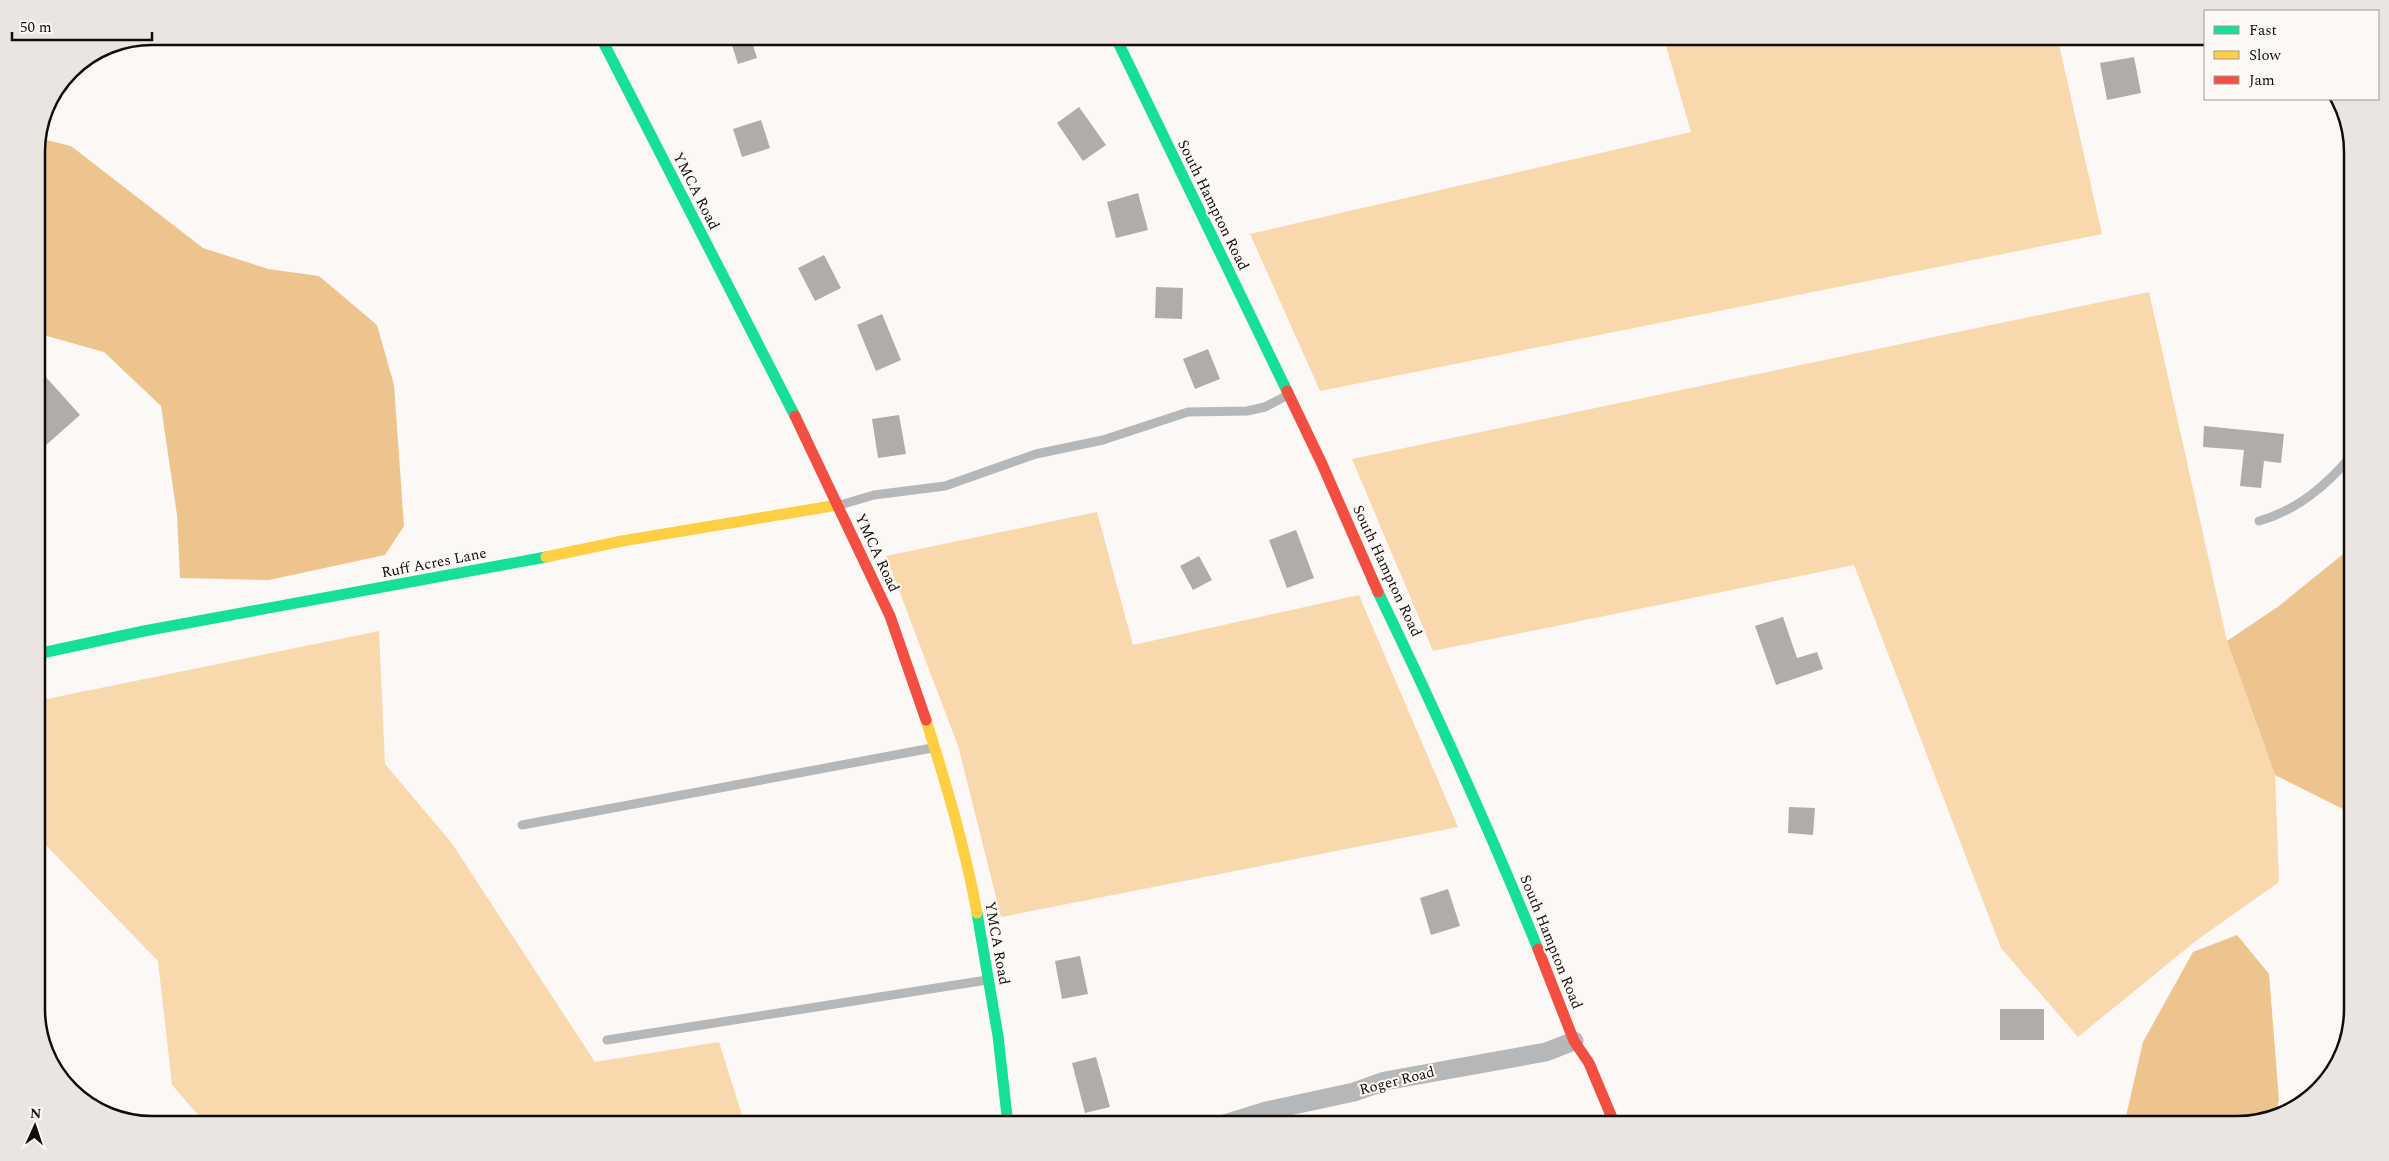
<svg xmlns="http://www.w3.org/2000/svg" width="2389" height="1161" font-family="Spectral,serif">
<style>
.forest{fill:#fad8ad}
.water{fill:#eec48e}
.building{fill:#b0ada9}
.lines{fill:none;stroke-linecap:round;stroke-linejoin:round}
.lane{stroke:#b5b7b8;stroke-width:9}
.street{stroke:#b5b7b8;stroke-width:19}
.fast{stroke:#16e098;stroke-width:11}
.slow{stroke:#ffcf43;stroke-width:11}
.jam{stroke:#f24e42;stroke-width:11}
.labels{text-anchor:middle;dominant-baseline:central;stroke-width:4;stroke-linejoin:round;paint-order:stroke}
.street-label{font-size:15px;fill:#110d09;stroke:#fdf8f3}
.rim{fill:none;stroke:#110d09;stroke-width:2.5}
</style>
<rect width="100%" height="100%" fill="#fbf8f5"/>
<g class="forest">
<path d="M1663,36h394l45,198 -782,157 -70,-157 441,-102z"/>
<path d="M2149,292l78,349 48,134 4,107 -82,58 -119,97 -77,-89 -147,-383 -421,86 -81,-192z"/>
<path d="M1097,512l36,133 226,-50 99,232 -457,90 -43,-171 -72,-190z"/>
<path d="M379,631l6,133 66,78 144,220 124,-20 26,83h-449l-10,-6 -11,6h-68l-35,-40 -14,-124 -121,-125v-135z"/>
</g>
<g class="water">
<path d="M38,138l33,8 132,102 65,21 51,7 58,49 17,60 10,141 -19,29 -116,25 -89,-2 -3,-63 -16,-109 -57,-54 -68,-19z"/>
<path d="M2353,546v268l-78,-39 -48,-134 52,-35z"/>
<path d="M2237,935l32,39 10,126 -3,13 -39,12h-113l19,-83 50,-90z"/>
</g>
<g class="building">
<path d="M729,36h21l7,22 -19,6z"/>
<path d="M2134,57l7,36 -34,7 -7,-37z"/>
<path d="M1079,107l27,38 -23,16 -26,-38z"/>
<path d="M761,120l9,28 -28,9 -9,-28z"/>
<path d="M1138,193l10,37 -32,8 -9,-36z"/>
<path d="M824,255l17,33 -26,13 -17,-33z"/>
<path d="M1156,287l27,1 -1,31 -27,-1z"/>
<path d="M882,314l19,46 -25,11 -19,-46z"/>
<path d="M1208,349l12,30 -25,10 -12,-30z"/>
<path d="M36,366l44,49 -44,39z"/>
<path d="M899,415l7,39 -28,4 -6,-39z"/>
<path d="M2204,426l80,8 -3,29 -17,-2 -3,27 -21,-2 4,-36 -41,-3z"/>
<path d="M1296,530l18,48 -27,10 -18,-48z"/>
<path d="M1199,556l13,24 -19,10 -13,-24z"/>
<path d="M1783,617l14,41 20,-6 6,17 -47,16 -21,-59z"/>
<path d="M1789,807l26,1 -2,27 -25,-2z"/>
<path d="M1448,889l12,37 -29,9 -11,-37z"/>
<path d="M1080,956l8,38 -26,5 -7,-38z"/>
<rect x="2000" y="1009" width="44" height="31"/>
<path d="M1096,1057l14,50 -25,6 -13,-50z"/>
</g>
<g class="lines">
<g class="lane">
<path d="M840,505l34,-10 71,-9 91,-32 67,-14 85,-28 59,-1 18,-4 23,-12"/>
<path d="M2259,521c39,-11 68,-36 94,-67"/>
<path d="M522,825l410,-77"/>
<path d="M607,1040l380,-60"/>
</g>
<path class="street" d="M1221,1125l45,-14 88,-19 31,-11 161,-29 28,-11"/>
<g class="fast">
<path d="M600,36l195,380"/>
<path d="M1115,36l172,355"/>
<path d="M1378,592c57,118 111,236 160,357"/>
<path d="M37,654l107,-23 402,-74"/>
<path d="M977,913l21,123 10,89"/>
</g>
<g class="slow">
<path d="M546,557l76,-16 216,-36"/>
<path d="M926,720c20,64 39,127 51,193"/>
</g>
<g class="jam">
<path d="M1287,391l35,73 56,128"/>
<path d="M795,416l95,200 36,104"/>
<path d="M1538,949l36,92 15,22 26,62"/>
</g>
</g>
<g class="labels">
<g class="street-label">
<text transform="translate(696 191) rotate(63)">YMCA Road</text>
<text transform="translate(1213 205) rotate(64)">South Hampton Road</text>
<text transform="translate(877 553) rotate(65)">YMCA Road</text>
<text transform="translate(434 563) rotate(-11)">Ruff Acres Lane</text>
<text transform="translate(1387 571) rotate(65)">South Hampton Road</text>
<text transform="translate(1551 942) rotate(68)">South Hampton Road</text>
<text transform="translate(997 943) rotate(80)">YMCA Road</text>
<text transform="translate(1397 1081) rotate(-14)">Roger Road</text>
</g>
</g>
<path d="M0 0H2389V1161H0ZM152 45H2237A107 107 0 0 1 2344 152V1009A107 107 0 0 1 2237 1116H152A107 107 0 0 1 45 1009V152A107 107 0 0 1 152 45Z" fill="#eae5e0" fill-rule="evenodd"/>
<path class="rim" d="M152 45H2237A107 107 0 0 1 2344 152V1009A107 107 0 0 1 2237 1116H152A107 107 0 0 1 45 1009V152A107 107 0 0 1 152 45Z"/>
<rect x="2204" y="10" width="175" height="90" fill="#fdf8f3" stroke="#9f9a95"/>
<rect x="2214" y="26" width="25" height="8" fill="#16e098" stroke="#9f9a95"/>
<text x="2249" y="35" font-size="15" fill="#110d09">Fast</text>
<rect x="2214" y="51" width="25" height="8" fill="#ffcf43" stroke="#9f9a95"/>
<text x="2249" y="60" font-size="15" fill="#110d09">Slow</text>
<rect x="2214" y="76" width="25" height="8" fill="#f24e42" stroke="#9f9a95"/>
<text x="2249" y="85" font-size="15" fill="#110d09">Jam</text>
<g transform="translate(35 1126) rotate(3)" stroke="#fdf8f3" stroke-width="4" paint-order="stroke">
<path d="M0-4L9 19L0 12L-9 19Z" fill="#110d09"/>
<text y="-8" font-size="14" font-weight="bold" text-anchor="middle" fill="#110d09">N</text>
</g>
<path d="M12 32v8h140v-8" fill="none" stroke="#110d09" stroke-width="2.5"/>
<text x="20" y="32" font-size="15" fill="#110d09" stroke="#fdf8f3" stroke-width="4" paint-order="stroke">50 m</text>
</svg>
